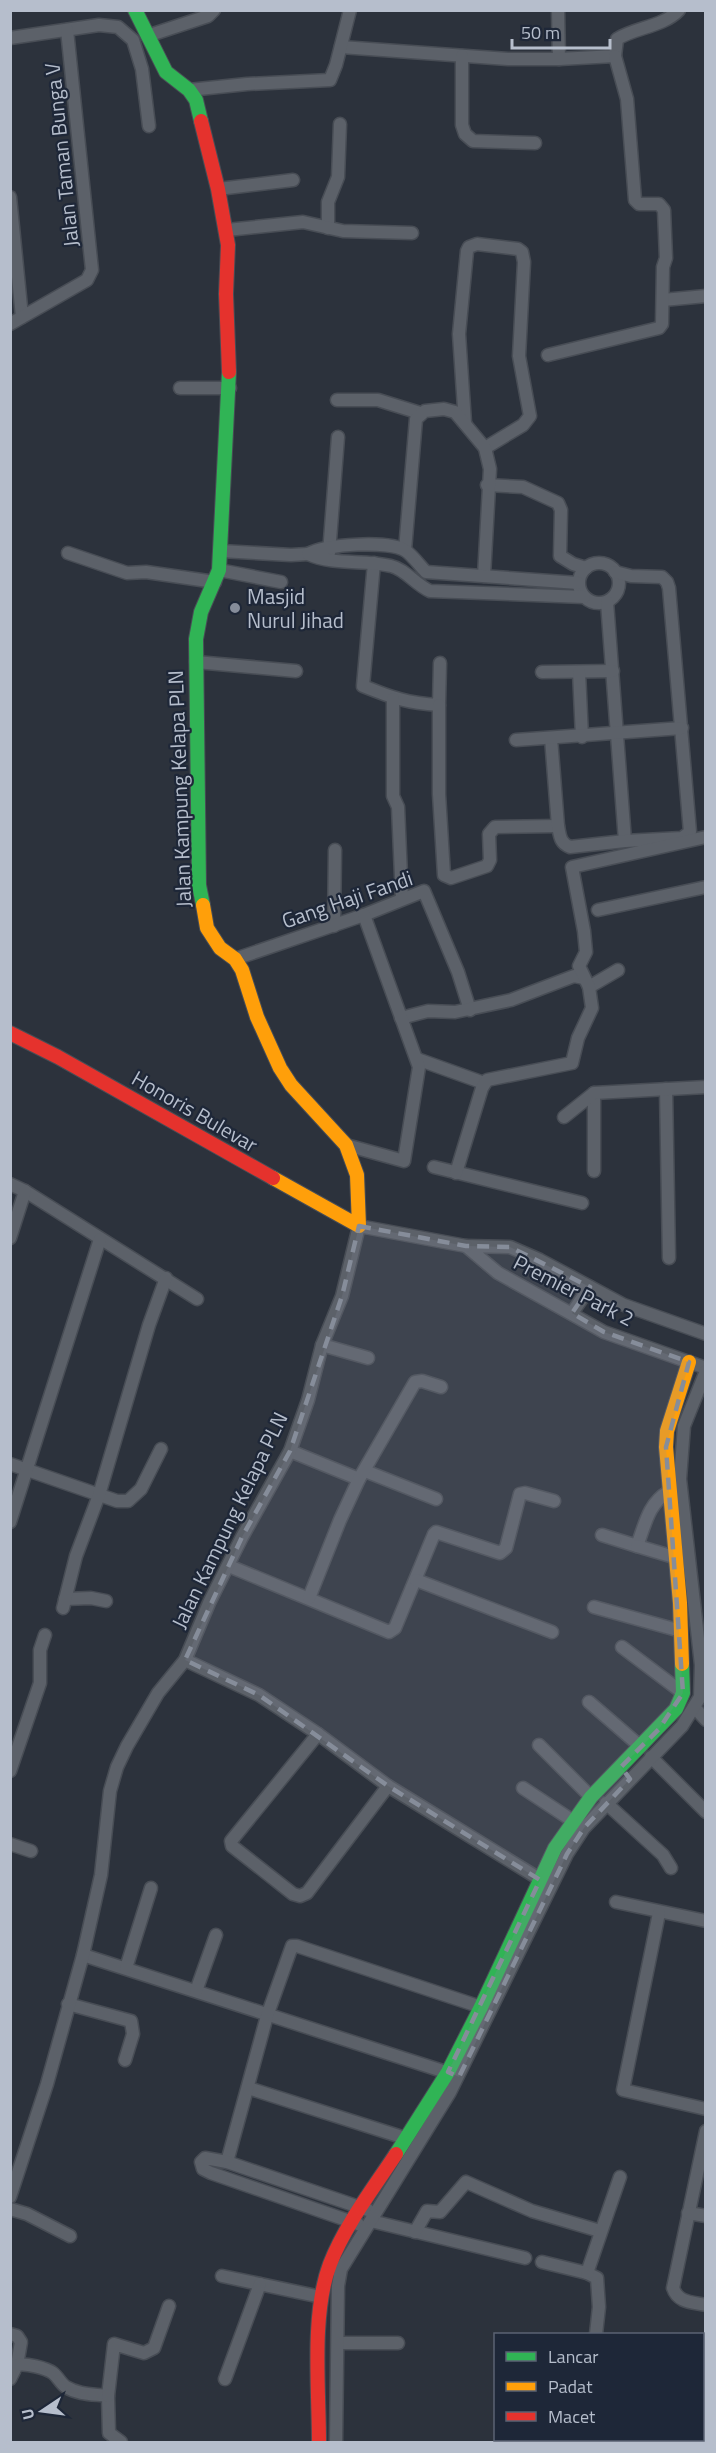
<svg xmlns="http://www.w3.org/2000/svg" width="716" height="2453" font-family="'Titillium Web',sans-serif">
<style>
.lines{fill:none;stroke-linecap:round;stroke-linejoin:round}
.street-casing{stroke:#484d55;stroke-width:15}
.fast-casing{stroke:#484d55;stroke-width:16}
.slow-casing{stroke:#484d55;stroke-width:16}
.jam-casing{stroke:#484d55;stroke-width:16}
.street{stroke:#5c6169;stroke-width:12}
.fast{stroke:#30b455;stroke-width:14}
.slow{stroke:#ff9f0a;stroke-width:14}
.jam{stroke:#e5322d;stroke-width:14}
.marked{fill:#868d9a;fill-opacity:0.2;stroke:#868d9a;stroke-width:4.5;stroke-dasharray:12 8;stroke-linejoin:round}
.poi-dot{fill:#868d9a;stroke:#1e2738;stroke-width:2}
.labels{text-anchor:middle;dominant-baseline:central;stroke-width:4.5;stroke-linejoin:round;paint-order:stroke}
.street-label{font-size:21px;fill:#b6becc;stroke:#1e2738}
.poi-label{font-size:21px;fill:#b6becc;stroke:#1e2738;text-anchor:start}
</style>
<rect width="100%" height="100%" fill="#2c323c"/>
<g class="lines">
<g class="street-casing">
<g id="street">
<path d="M558,10l1,49"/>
<path d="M147,36l61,-20 6,-6"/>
<path d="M10,38l89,-13 19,2 15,13 9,29 7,57"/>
<path d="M341,47l167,12h51l56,-3 2,-17c19,-12 46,-12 62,-29"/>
<path d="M462,56v69l3,9 8,7 62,2"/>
<path d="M189,90l58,-6 83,-4 6,-15 14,-55"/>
<path d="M218,189l75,-9"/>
<path d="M10,197l12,120"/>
<path d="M328,228v-26l10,-25 2,-53"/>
<path d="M227,230l76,-8 40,9 69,2"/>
<path d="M663,300l43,-4"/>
<path d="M10,324l77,-44 5,-10 -25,-240"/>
<path d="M548,355l111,-27 3,-4 1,-57 3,-9 -2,-48 -5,-6h-20l-4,-4 -8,-101 -12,-43"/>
<path d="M180,388h50"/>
<path d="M337,400h41l42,13"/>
<path d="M465,423l-6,-89 8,-83 2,-4 8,-3 41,5 4,3 2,10 -5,94 11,60 -7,9 -38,23"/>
<path d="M487,485l36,2 35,16 3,7 -1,46 13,8 13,4"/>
<path d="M405,550l11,-131 9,-8 19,-2 11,3 30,36 5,21 -6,107"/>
<path d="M221,551l70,4 17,-1"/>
<path d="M68,553l59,20 19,-1 69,10"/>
<path d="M329,553l9,-116"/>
<circle cx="599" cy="583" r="20"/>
<path d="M374,563l-11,123c30,12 44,17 76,19l1,-42"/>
<path d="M219,570l62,12"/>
<path d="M578,583l-152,-11c-6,-6 -13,-16 -20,-21 -16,-11 -81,-7 -98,3 26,12 56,5 83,12 14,3 25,19 39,25l154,6"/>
<path d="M607,602l18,239"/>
<path d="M196,662l100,9"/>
<path d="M542,672l71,-1"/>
<path d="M579,672l3,65"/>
<path d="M393,699v97l5,11 4,92"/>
<path d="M439,705v89l5,81 7,3 36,-12 3,-6 -1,-26 6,-7 63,-1"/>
<path d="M551,738l7,88c2,10 2,17 12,21l55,-6 57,-3 8,-6 -21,-244 -2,-6 -5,-5 -31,-1 -16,-4"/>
<path d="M516,740l166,-12"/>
<path d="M598,910l108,-23"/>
<path d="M334,926l1,-76"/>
<path d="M235,959l129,-44 60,-24 34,81 12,38"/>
<path d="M589,987l29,-17"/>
<path d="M401,1018l27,-7 27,1 56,-12 63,-24 10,2"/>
<path d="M417,1059l67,24"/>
<path d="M666,1089l3,169"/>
<path d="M594,1093v78"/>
<path d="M564,1117l30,-24 112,-6"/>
<path d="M346,1145l58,16 15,-94 -55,-152"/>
<path d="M434,1167l148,36"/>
<path d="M456,1173l26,-85 5,-8 85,-17 6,-25 14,-30 -3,-21 -10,-21 7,-14 -2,-21 -12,-64 134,-30"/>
<path d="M10,1184l15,7 172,108"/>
<path d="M10,1238l15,-47"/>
<path d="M572,1313l18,-26"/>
<path d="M706,1334l-82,-29 -84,-45 -30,-13 -44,-1 32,27 106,59 102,36"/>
<path d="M322,1345l46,13"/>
<path d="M290,1451l69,28"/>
<path d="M10,1464l107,37h11l13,-12 20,-40"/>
<path d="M365,1471l71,28"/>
<path d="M10,1522l90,-283"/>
<path d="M602,1535l35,11c8,-21 11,-42 31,-54"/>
<path d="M637,1546l37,11"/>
<path d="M229,1566l160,66 6,-4 39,-94 2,-2 64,21 6,-5 14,-54 5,-1 29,8"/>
<path d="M416,1580l136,52"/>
<path d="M309,1598l31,-78 19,-41 56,-97 7,-1 19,6"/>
<path d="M65,1599l26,-1 15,3"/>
<path d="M594,1607l87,24"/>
<path d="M63,1608l13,-52 23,-61 50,-170 17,-47"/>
<path d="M622,1647l61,46"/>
<path d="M185,1660l74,35 59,39 70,52 158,97"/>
<path d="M589,1702l52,45"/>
<path d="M694,1707l12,13"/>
<path d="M318,1734l-87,107 1,5 61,48 7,2 7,-3 81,-107"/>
<path d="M539,1745l52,52"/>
<path d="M651,1757l55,55"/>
<path d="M10,1771l30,-88v-33l5,-15"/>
<path d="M523,1788l50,33"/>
<path d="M606,1803l57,52 8,13"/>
<path d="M10,1844l21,7"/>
<path d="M616,1902l90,19"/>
<path d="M659,1913l-36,177 83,19"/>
<path d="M83,1955l372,120"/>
<path d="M126,1968l25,-80"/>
<path d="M196,1991l20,-56"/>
<path d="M68,2004l63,17 2,13 -8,26"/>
<path d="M248,2088l157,50"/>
<path d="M706,2131l-33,157c5,15 19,14 33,17"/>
<path d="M227,2162l40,-146 25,-70h5l184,61"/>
<path d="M10,2197l37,-113 36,-129 18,-80 9,-84 7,-24 10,-21 31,-53 27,-33 24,-57 33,-66 48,-86 18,-51 14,-55 20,-49 17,-70 107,20"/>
<path d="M10,2209l17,5 43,22"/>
<path d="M688,2213l18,3"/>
<path d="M371,2221l154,37"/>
<path d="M358,2224l-147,-51 -8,-4 -2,-7 4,-4 22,4 141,48"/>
<path d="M415,2232l12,-21 13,1 26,-30 66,29 68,20"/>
<path d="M542,2262l45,11 10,5 2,29 -3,27"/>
<path d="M587,2273l33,-96"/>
<path d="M222,2276l99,21"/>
<path d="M10,2334l7,2 4,6 -4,23"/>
<path d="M338,2343h60"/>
<path d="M702,2361l4,-2"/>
<path d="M10,2379l7,-14c9,-2 29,3 36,8 5,4 8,11 13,14 13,8 28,7 42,9l1,37 12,9"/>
<path d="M225,2379l35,-95"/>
<path d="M108,2396l6,-52 30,9 10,-5 15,-42"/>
<path d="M680,2440l9,2"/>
<path d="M336,2442l2,-156 3,-17 109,-177 117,-238 17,-26 98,-102 18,-29 1,-32 -21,-186 4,-53 22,-55"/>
<path d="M568,2442l1,-2"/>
<path d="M594,2442v-2"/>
<path d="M665,2442l1,-2"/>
</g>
</g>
<g class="fast-casing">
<g id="fast">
<path d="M135,10l31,62 23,18 7,10 5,21"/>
<path d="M203,905l-4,-20 -3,-246 5,-27 18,-42 10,-198"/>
<path d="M396,2154l52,-82 33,-65 74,-159 36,-51 85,-88 7,-16 -1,-29"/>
</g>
</g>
<g class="slow-casing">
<g id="slow">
<path d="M203,905l4,23 13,20 15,11 7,11 15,47 23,51 11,17 55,60 11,30 2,51 -86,-48"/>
<path d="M682,1664l-2,-61 -14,-156 1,-16 22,-69"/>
</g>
</g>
<g class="jam-casing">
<g id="jam">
<path d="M201,121l17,68 10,56 -2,49 3,78"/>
<path d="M10,1033l48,24 215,121"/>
<path d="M319,2442c0,-53 -8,-128 11,-178 15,-39 43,-75 66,-110"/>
</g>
</g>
<use href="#street" class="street"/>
<use href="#fast" class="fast"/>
<use href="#slow" class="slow"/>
<use href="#jam" class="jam"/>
</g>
<path class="marked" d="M359,1226l107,20 44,1 80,40 -18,26 32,19 85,30 -23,85 17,246 -24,36 -38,38 9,12 -46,49 -17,26 -108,223 -11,-5 92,-192 -152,-94 -129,-91 -74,-35 57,-123 48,-86 52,-155z"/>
<circle class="poi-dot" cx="235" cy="608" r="6"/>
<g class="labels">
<g class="street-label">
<text transform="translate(61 155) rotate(-96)">Jalan Taman Bunga V</text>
<text transform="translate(179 789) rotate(-92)">Jalan Kampung Kelapa PLN</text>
<text transform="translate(347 899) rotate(-19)">Gang Haji Fandi</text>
<text transform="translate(195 1111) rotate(30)">Honoris Bulevar</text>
<text transform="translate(574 1290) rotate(27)">Premier Park 2</text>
<text transform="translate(229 1520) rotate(-64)">Jalan Kampung Kelapa PLN</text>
</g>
<g class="poi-label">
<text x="247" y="596">Masjid<tspan x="247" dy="24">Nurul Jihad</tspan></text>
</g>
</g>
<rect width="716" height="2453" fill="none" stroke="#b6becc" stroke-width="24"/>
<rect x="494" y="2333" width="210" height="108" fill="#1e2738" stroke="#5b6373" stroke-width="1.5"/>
<rect x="506" y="2352" width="30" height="9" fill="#30b455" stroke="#5b6373" stroke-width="1.5"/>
<text x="548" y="2363" font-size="18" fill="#b6becc">Lancar</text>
<rect x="506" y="2382" width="30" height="9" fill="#ff9f0a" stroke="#5b6373" stroke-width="1.5"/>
<text x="548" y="2393" font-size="18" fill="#b6becc">Padat</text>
<rect x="506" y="2412" width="30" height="9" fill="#e5322d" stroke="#5b6373" stroke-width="1.5"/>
<text x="548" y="2423" font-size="18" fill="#b6becc">Macet</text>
<g transform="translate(42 2411) rotate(257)" stroke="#1e2738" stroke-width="4.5" paint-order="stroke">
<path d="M0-4.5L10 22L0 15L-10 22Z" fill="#b6becc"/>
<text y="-9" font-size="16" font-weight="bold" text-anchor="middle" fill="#b6becc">U</text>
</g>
<path d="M512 39v9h98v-9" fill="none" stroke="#b6becc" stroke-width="3"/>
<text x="521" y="39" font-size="18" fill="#b6becc" stroke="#1e2738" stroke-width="4.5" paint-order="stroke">50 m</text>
</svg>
